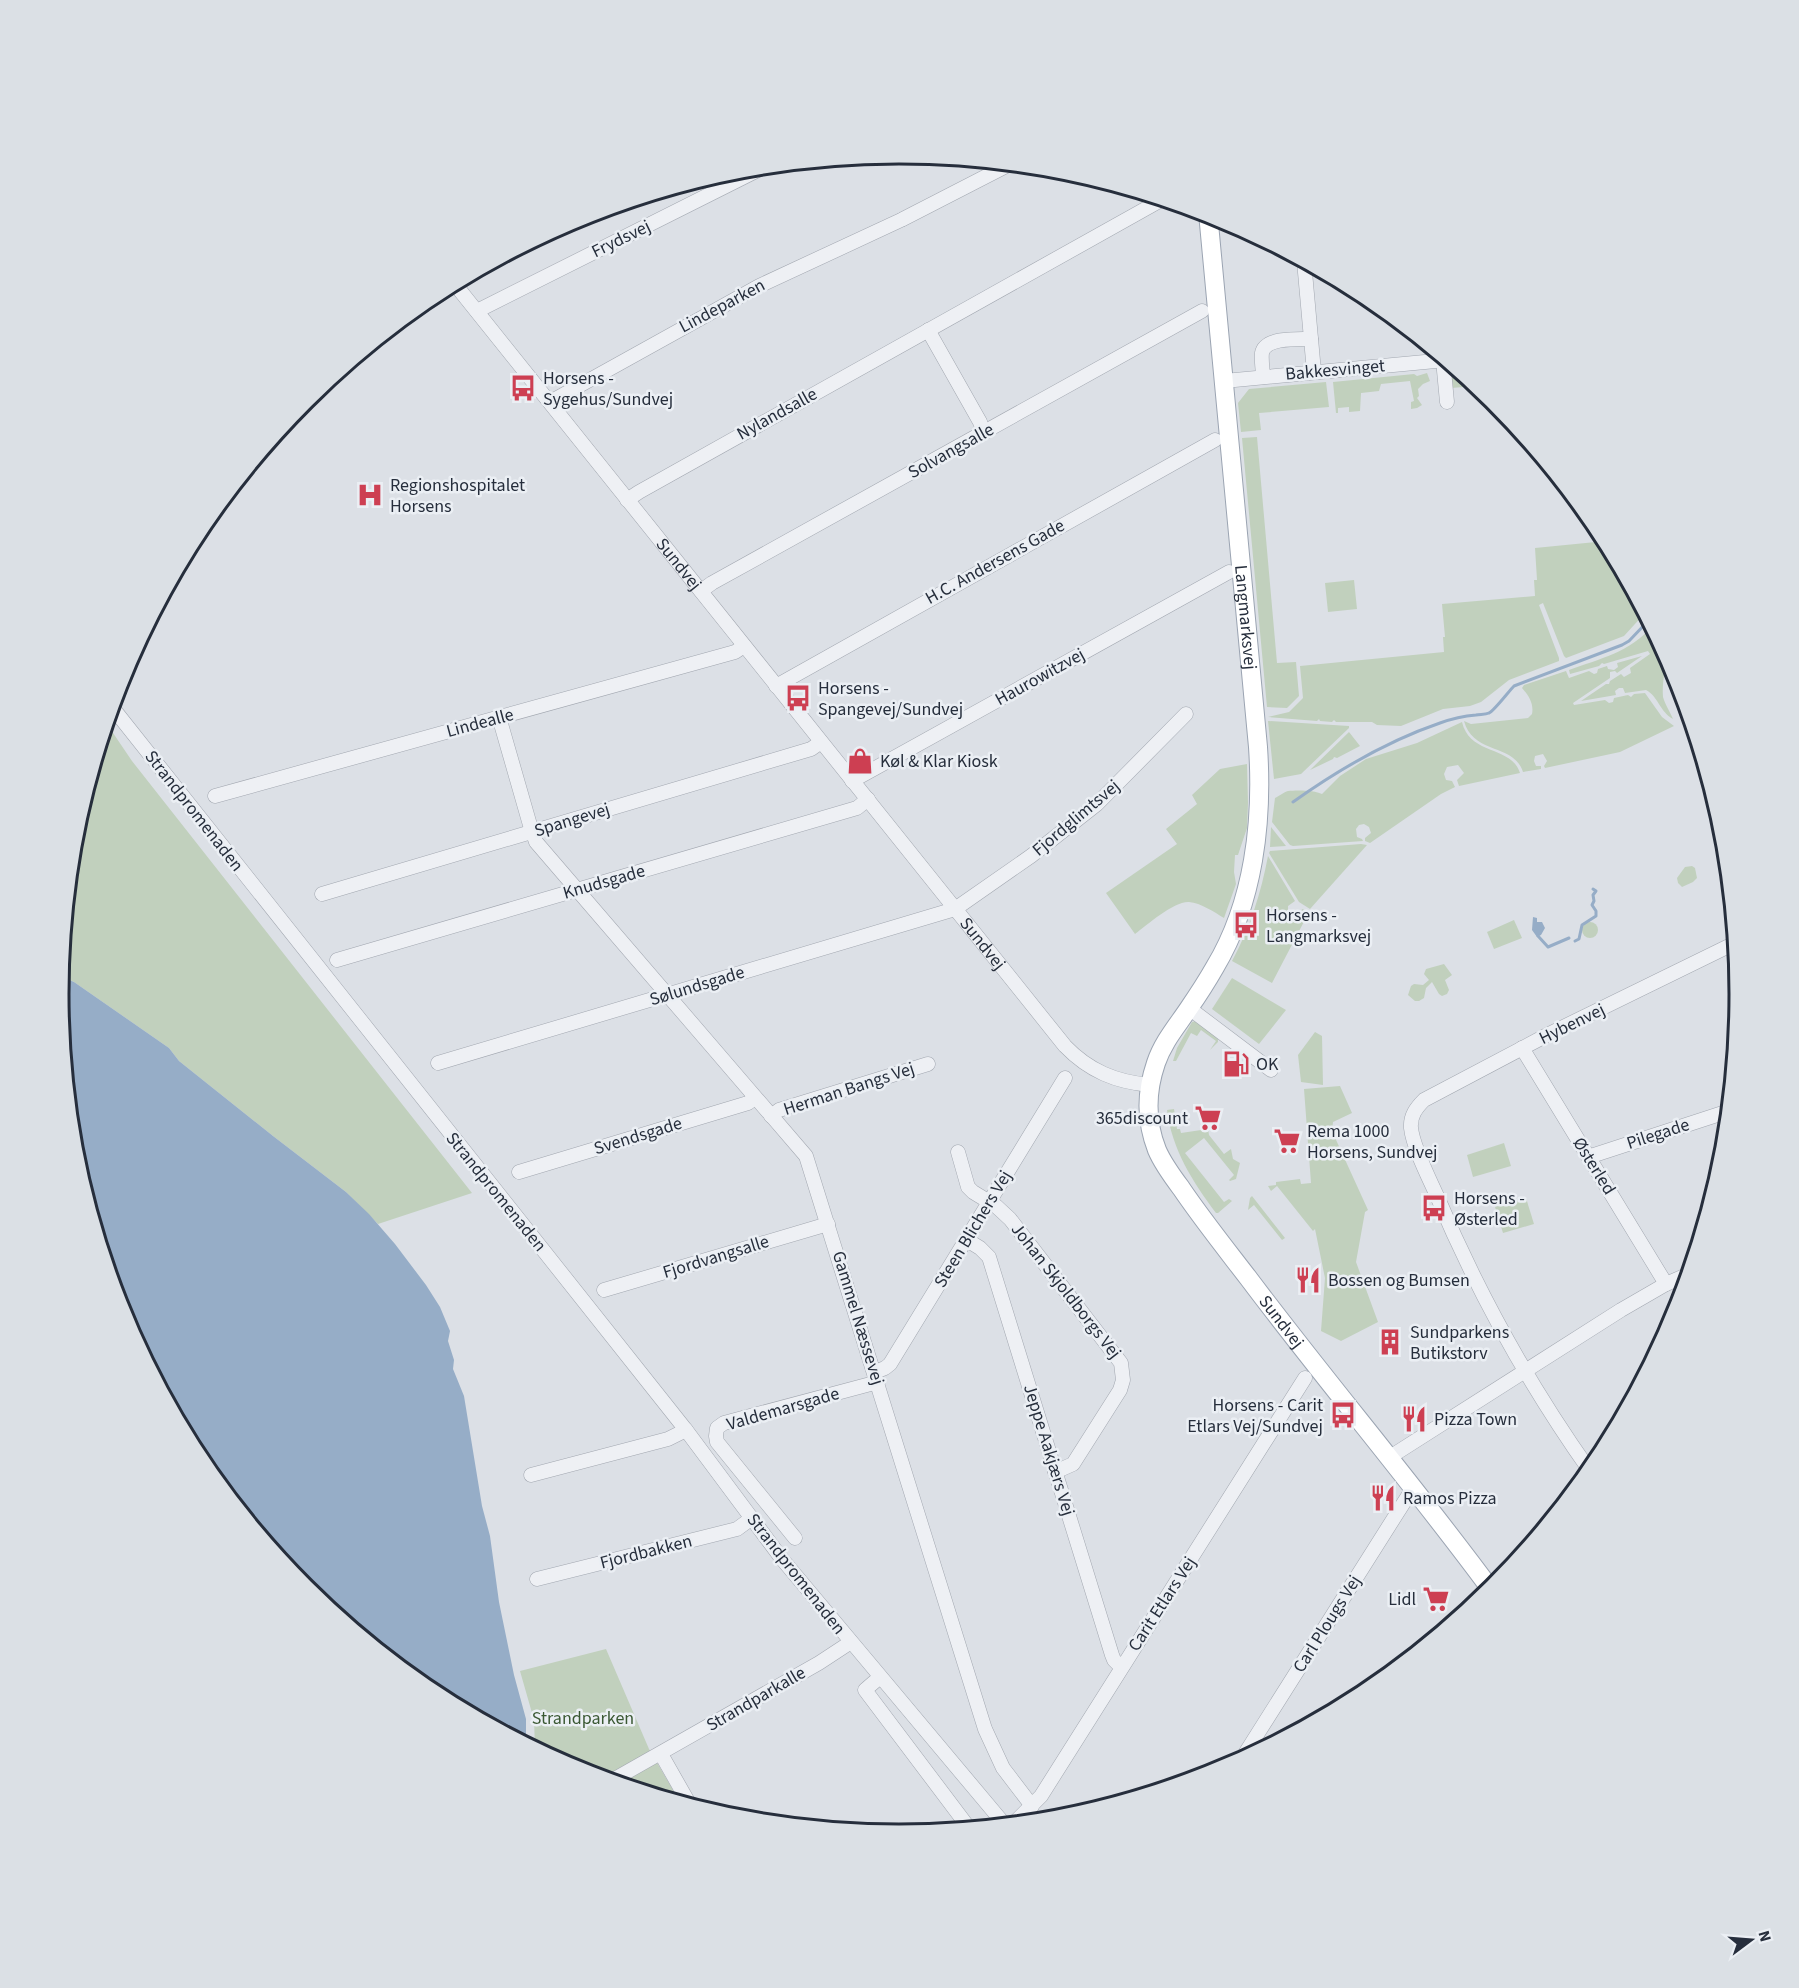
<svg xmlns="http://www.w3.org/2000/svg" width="1799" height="1988" font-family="'Source Sans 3',sans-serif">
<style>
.green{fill:#c1d0bd}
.water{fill:#96adc7}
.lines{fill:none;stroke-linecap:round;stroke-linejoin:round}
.stream{stroke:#96adc7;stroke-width:3}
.minor-casing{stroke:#a2a7b0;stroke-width:15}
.major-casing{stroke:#9ba4b2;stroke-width:20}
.minor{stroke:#eef0f4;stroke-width:14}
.major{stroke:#fff;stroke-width:18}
.labels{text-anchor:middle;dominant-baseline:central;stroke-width:5;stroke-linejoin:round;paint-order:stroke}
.street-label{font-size:18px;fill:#262e3c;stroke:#ebeff4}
.poi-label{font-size:18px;fill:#262e3c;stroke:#ebeff4;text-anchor:start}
.park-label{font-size:18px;fill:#3a5833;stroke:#ebeff4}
.rim{fill:none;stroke:#262e3c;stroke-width:3}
</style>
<rect width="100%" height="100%" fill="#dce0e6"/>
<g class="green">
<path d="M1459,370l18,16 -26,2 -1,-17z"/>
<path d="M1427,373l3,8 -7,3 -5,5 1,7 -2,2 5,7 -5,3 -6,1v-7l3,-1 -4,-20 -29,3 -2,7 -18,2 -1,18 -11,1v-5l-11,1v5h-2l-3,-31 81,-8 3,2z"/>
<path d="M1326,382l3,25 -70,6 2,17 -20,2 -3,-29 11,-14z"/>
<path d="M1257,437l20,226 19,-1 3,34 -12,12 -20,-1 -25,-269z"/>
<path d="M1606,541l39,72 -21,23 -58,22 -2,-2 -21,-53 -4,2 20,53v3l-50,19 -28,22 -11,4 -27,3 -42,17 -24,-1 -5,-3h-36l-2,-2 -2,2 -12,-1 -1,-2 -2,2 -49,-4 21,-5 14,-14 -3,-32 144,-14 -1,-15h2l-3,-33 93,-8 -1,-16h3l-2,-32z"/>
<path d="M1354,580l3,29 -29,3 -3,-29z"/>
<path d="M1652,626l17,32c-5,10 -7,28 -6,39 2,7 7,15 10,22 -13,-7 -15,-23 -27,-29l-21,3 -2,-5h-4l-4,3 1,4 -35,6 25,-17h3l1,-3 11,-7 3,3 7,-4 -1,-5 20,-14 -2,-3 -44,13 -2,-1 -3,3 -29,8 -1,-4c30,-11 62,-18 83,-44z"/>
<path d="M1642,656l-25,17 -2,-2 -5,1v6l-37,25 1,2 31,-5 4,3 4,-1 1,-4 14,-3 3,2 3,-3 11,-1 17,24 12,9 -54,26 -75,16 -1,-2 3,-5 -4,-7 -8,2 -1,5 2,5h5v3l-18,3c-9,-29 -50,-17 -59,-51l7,3 57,-6 4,-4c2,-10 -3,-18 -10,-26l2,-3 42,-14 3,7 20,-7 5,3 3,-1 1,-4 9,-3 1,3 6,1 4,-3 -1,-4z"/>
<path d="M1268,721l81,5v2l-48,46 -27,5z"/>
<path d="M1462,722c8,34 49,23 58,51l-61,13 -2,-6 7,-7 -6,-8 -11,2 -3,7 2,6 6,1 3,6 -14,7 -71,49 -5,-2v-3l6,-5 -2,-6 -5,-3 -5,1 -3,4 1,8 5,2 1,2 -70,5 -3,-1 -18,-23 3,-24c4,-2 9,-6 13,-7 8,-1 27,-1 34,3l18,-18 26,-17 51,-16z"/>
<path d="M111,730l21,31 340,432 -94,31 -32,-32 -73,-56 -94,-75 -10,-13 -95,-66 -14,-6 15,-146 30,-99z"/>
<path d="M1349,732l11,14 -23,12 -3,-1 -1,2 -23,11z"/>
<path d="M1247,764l1,39 -1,25 -9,27h-3l-1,17 2,12 -12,34c-10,-6 -23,-15 -35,-16 -15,-1 -42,23 -54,32l-29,-41 71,-49 -11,-15 31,-25 -5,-9 28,-26z"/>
<path d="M1271,827l15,19 -16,1z"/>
<path d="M1361,844l6,1 -57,64 -11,-7 -30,-49 1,-2z"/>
<path d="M1268,856l27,45 -7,5v6l6,5h6l2,-8 7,3 -37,71 -40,-22c18,-33 29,-68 36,-105z"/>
<path d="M1692,866l3,2 2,10 -4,4 -11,5 -4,-4 -1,-5 8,-11z"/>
<path d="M1514,920l8,18 -28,11 -7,-17z"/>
<circle cx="1590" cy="930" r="8"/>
<path d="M1444,964l8,11 -7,5 4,10 -2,4 -5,2 -3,-2 -7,-12 -6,6 -2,10 -5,3h-4l-7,-6 3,-9 3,-2 9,1 6,-5 -5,-6 2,-5z"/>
<path d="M1232,978l54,32 -27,34 -47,-35z"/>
<path d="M1196,1021l22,18v3l-8,8 6,-9 -15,-11 -4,6 -6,-3 -15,28h-3l4,-13 15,-26z"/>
<path d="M1315,1032l7,4 1,49 -22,-3 -3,-27z"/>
<path d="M1340,1086l12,27 -19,9 -1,9 36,79 -3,2 -9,50 22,60 -37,19 -20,-10 4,-53 -10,-49 -2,2 -36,-45 -6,5 -3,-5 8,-1v-3l24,-3 1,5 10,-1 -7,-94z"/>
<path d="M1174,1109l3,20h3l1,4 27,-4 1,6 15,19 7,-5 2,10 7,4 -4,16 -6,2 -1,-1 5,-5 -30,-37 -19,15 39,49 5,-3 3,2 -14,12h-2c-23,-31 -44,-63 -49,-103z"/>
<path d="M1504,1143l7,23 -38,11 -6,-22z"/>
<path d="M1252,1196l33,42 -3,2 -28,-35 -6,5 2,-12z"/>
<path d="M1526,1198l8,26 -31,9 -8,-26z"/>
<path d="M606,1649l43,100 31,53 -103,-31 -42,-23 -1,-28 -14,-49z"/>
</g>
<g class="water">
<path d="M1533,917l4,1v4h5l3,6 -4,7 -4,2 -5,-7z"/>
<path d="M60,976l14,6 95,66 10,13 94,75 73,56 23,22 26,30 31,41 14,22 10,24 -2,10 6,19 -1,9 11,27 18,110 8,30 9,66 15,73 12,44v24l-94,-50 -127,-105 -105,-127 -78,-145 -47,-158 -16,-164z"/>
</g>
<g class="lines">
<g class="stream">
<path d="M1293,802c45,-32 94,-61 147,-79 11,-4 24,-7 36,-8 4,-1 9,0 13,-2 5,-2 20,-22 25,-27l108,-41 7,-4 20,-21"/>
<path d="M1538,936l10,11 21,-9"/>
<path d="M1575,941l4,-2 3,-14 14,-9v-5l-4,-6 2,-4 -1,-6 3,-4 -3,-2"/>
</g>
<g class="minor-casing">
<g id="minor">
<path d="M903,219l107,-55"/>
<path d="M1304,261l10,111"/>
<path id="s1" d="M454,283l611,763c24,25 51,36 85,39"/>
<path d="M477,311l289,-145"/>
<path d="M928,330l52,92 4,11"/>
<path d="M1443,360l4,42"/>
<path d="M1263,377c0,-7 -2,-17 -1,-24 3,-16 36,-14 49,-14"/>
<path d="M1224,381l222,-21"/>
<path d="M550,402l209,-116 142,-66"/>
<path d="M627,500l12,-8 524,-293"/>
<path d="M701,591l11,-8 490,-272"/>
<path d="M776,686l439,-246"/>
<path d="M112,707l574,723 96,129 223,266"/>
<path d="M499,717l31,108 6,17 270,314 179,573 18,39 29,38"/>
<path d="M852,781l377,-209"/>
<path d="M215,796l520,-144 9,-6"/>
<path d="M322,894l489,-145 10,-7"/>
<path d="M337,960l520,-152 11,-9"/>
<path d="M1189,1008l82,62"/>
<path d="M1522,1048l144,236"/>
<path d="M438,1063l517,-154 76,-53 66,-52 89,-90"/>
<path d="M771,1116l8,-6 149,-46"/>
<path d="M958,1152l10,35 5,5 23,14 14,13 111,144 2,17 -3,10 -47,74 -18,8"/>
<path d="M1588,1157l141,-46"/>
<path d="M519,1172l229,-69 7,-5"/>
<path d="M967,1240l13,8 9,9 123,398 2,5 7,7"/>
<path d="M604,1290l224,-66"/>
<path d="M875,1372l10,-4 5,-4 175,-286"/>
<path d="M1390,1457l231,-147 45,-26 23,-10"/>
<path d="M1590,1471c-61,-86 -112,-178 -153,-275 -8,-18 -24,-49 -26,-68 -1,-12 5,-20 13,-28l125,-66 186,-91"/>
<path d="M531,1475l137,-36 18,-9"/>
<path d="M795,1538l-78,-96 -1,-6 1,-8 7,-5 154,-41"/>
<path d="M537,1579l200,-50 15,-11"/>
<path d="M880,1677l-15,13 104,138"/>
<path d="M661,1754l29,51"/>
<path d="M1241,1760l153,-242 14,-22 8,-6"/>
<path d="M611,1781l208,-118 32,-21"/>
<path d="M1013,1824l28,-28 264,-418"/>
</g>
</g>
<g class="major-casing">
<g id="major">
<path id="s2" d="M1208,213l50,534c5,74 -4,155 -43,220 -8,14 -17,28 -26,41 -12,18 -26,34 -33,55 -10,29 -10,59 1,87 6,14 15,26 24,38 21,31 45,61 68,91 79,105 165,206 243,312"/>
</g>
</g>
<use href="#minor" class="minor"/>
<use href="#major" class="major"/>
</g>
<defs>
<g id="bus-bare" transform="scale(2.07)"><path d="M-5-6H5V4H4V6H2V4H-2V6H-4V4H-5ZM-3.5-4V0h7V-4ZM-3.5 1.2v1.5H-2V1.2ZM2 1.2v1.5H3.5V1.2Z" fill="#cd3f52" stroke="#ebeff4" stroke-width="2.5" paint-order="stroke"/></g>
<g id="hospital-bare" transform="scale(2.07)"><path d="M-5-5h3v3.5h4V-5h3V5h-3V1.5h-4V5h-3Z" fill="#cd3f52" stroke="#ebeff4" stroke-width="2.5" paint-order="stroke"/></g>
<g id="shop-bare" transform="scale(2.07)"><path d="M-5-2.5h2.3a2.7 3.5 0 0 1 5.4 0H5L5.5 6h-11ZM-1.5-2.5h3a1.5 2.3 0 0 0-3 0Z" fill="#cd3f52" stroke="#ebeff4" stroke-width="2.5" paint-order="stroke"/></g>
<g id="fuel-bare" transform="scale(2.07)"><path d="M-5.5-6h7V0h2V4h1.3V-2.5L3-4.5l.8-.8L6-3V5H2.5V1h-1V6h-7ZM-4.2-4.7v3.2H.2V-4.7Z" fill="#cd3f52" stroke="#ebeff4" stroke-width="2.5" paint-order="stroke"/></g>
<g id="supermarket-bare" transform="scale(2.07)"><path d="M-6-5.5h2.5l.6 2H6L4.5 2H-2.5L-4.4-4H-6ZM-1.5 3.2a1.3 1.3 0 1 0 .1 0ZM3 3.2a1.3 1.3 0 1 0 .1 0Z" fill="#cd3f52" stroke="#ebeff4" stroke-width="2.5" paint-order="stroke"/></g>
<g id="restaurant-bare" transform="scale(2.07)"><path d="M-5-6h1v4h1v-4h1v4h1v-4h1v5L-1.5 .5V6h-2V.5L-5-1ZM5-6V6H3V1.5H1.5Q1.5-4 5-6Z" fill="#cd3f52" stroke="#ebeff4" stroke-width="2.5" paint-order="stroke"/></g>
<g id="building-bare" transform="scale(2.07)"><path d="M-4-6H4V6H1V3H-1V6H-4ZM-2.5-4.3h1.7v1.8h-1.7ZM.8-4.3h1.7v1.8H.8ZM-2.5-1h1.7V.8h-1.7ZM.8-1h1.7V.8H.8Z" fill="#cd3f52" stroke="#ebeff4" stroke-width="2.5" paint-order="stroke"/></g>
</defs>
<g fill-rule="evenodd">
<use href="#bus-bare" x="523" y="388"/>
<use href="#hospital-bare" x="370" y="495"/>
<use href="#bus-bare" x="798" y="698"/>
<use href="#shop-bare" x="860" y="761"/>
<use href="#bus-bare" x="1246" y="925"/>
<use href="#fuel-bare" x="1236" y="1064"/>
<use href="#supermarket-bare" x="1208" y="1118"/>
<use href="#supermarket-bare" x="1287" y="1141"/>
<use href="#bus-bare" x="1434" y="1208"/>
<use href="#restaurant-bare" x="1308" y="1280"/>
<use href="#building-bare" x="1390" y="1342"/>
<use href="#bus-bare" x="1343" y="1415"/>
<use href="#restaurant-bare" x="1414" y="1419"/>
<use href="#restaurant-bare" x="1383" y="1498"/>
<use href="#supermarket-bare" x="1436" y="1599"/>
</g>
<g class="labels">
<g class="street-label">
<text transform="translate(621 239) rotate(-26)">Frydsvej</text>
<text transform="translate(722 306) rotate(-28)">Lindeparken</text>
<text transform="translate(1335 370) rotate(-5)">Bakkesvinget</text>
<text transform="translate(777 414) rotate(-29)">Nylandsalle</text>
<text transform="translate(951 451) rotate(-29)">Solvangsalle</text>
<text transform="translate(995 562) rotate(-29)">H.C. Andersens Gade</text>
<text stroke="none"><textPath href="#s1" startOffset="360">Sundvej</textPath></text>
<text stroke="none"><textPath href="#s2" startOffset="406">Langmarksvej</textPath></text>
<text transform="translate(1040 677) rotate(-29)">Haurowitzvej</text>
<text transform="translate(480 723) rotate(-15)">Lindealle</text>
<text transform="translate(194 811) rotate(52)">Strandpromenaden</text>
<text transform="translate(1076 818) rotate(-40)">Fjordglimtsvej</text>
<text transform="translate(572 820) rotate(-17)">Spangevej</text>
<text transform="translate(604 882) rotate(-16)">Knudsgade</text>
<text stroke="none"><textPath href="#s1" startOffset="846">Sundvej</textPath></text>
<text transform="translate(697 986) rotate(-17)">Sølundsgade</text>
<text transform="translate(1572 1024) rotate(-26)">Hybenvej</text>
<text transform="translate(849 1089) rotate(-18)">Herman Bangs Vej</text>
<text transform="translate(1658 1134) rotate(-18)">Pilegade</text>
<text transform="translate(638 1136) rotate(-17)">Svendsgade</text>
<text transform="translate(1594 1166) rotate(58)">Østerled</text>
<text transform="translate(496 1192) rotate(51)">Strandpromenaden</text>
<text transform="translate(973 1229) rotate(-59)">Steen Blichers Vej</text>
<text transform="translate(716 1257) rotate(-17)">Fjordvangsalle</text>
<text transform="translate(1066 1291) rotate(52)">Johan Skjoldborgs Vej</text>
<text transform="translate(858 1318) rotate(73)">Gammel Næssevej</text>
<text stroke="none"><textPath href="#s2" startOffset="1178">Sundvej</textPath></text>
<text transform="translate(783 1409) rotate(-16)">Valdemarsgade</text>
<text transform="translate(1049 1450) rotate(73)">Jeppe Aakjærs Vej</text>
<text transform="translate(646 1552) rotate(-14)">Fjordbakken</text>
<text transform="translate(796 1574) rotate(52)">Strandpromenaden</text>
<text transform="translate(1162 1604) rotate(-57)">Carit Etlars Vej</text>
<text transform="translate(1327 1624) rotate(-58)">Carl Plougs Vej</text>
<text transform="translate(756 1699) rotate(-30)">Strandparkalle</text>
</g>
<g class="poi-label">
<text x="543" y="378">Horsens -<tspan x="543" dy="21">Sygehus/Sundvej</tspan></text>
<text x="390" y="485">Regionshospitalet<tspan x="390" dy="21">Horsens</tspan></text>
<text x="818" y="688">Horsens -<tspan x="818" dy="21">Spangevej/Sundvej</tspan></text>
<text x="880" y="761">Køl &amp; Klar Kiosk</text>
<text x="1266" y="915">Horsens -<tspan x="1266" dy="21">Langmarksvej</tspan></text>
<text x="1256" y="1064">OK</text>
<text x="1188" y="1118" text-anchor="end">365discount</text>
<text x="1307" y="1131">Rema 1000<tspan x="1307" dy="21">Horsens, Sundvej</tspan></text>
<text x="1454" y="1198">Horsens -<tspan x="1454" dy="21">Østerled</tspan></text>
<text x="1328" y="1280">Bossen og Bumsen</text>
<text x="1410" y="1332">Sundparkens<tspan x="1410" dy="21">Butikstorv</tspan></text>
<text x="1323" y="1405" text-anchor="end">Horsens - Carit<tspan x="1323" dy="21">Etlars Vej/Sundvej</tspan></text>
<text x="1434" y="1419">Pizza Town</text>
<text x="1403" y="1498">Ramos Pizza</text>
<text x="1416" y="1599" text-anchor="end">Lidl</text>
</g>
<g class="park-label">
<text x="583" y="1718">Strandparken</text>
</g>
</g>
<path d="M0 0H1799V1988H0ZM69 994a830 830 0 1 1 1660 0a830 830 0 1 1-1660 0Z" fill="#dbe0e5" fill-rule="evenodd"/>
<path class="rim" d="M69 994a830 830 0 1 1 1660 0a830 830 0 1 1-1660 0Z"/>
<g transform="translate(1751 1940) rotate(74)" stroke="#ebeff4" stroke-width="4.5" paint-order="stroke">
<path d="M0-4.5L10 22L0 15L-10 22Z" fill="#262e3c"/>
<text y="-9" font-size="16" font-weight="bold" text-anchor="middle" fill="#262e3c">N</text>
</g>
</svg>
